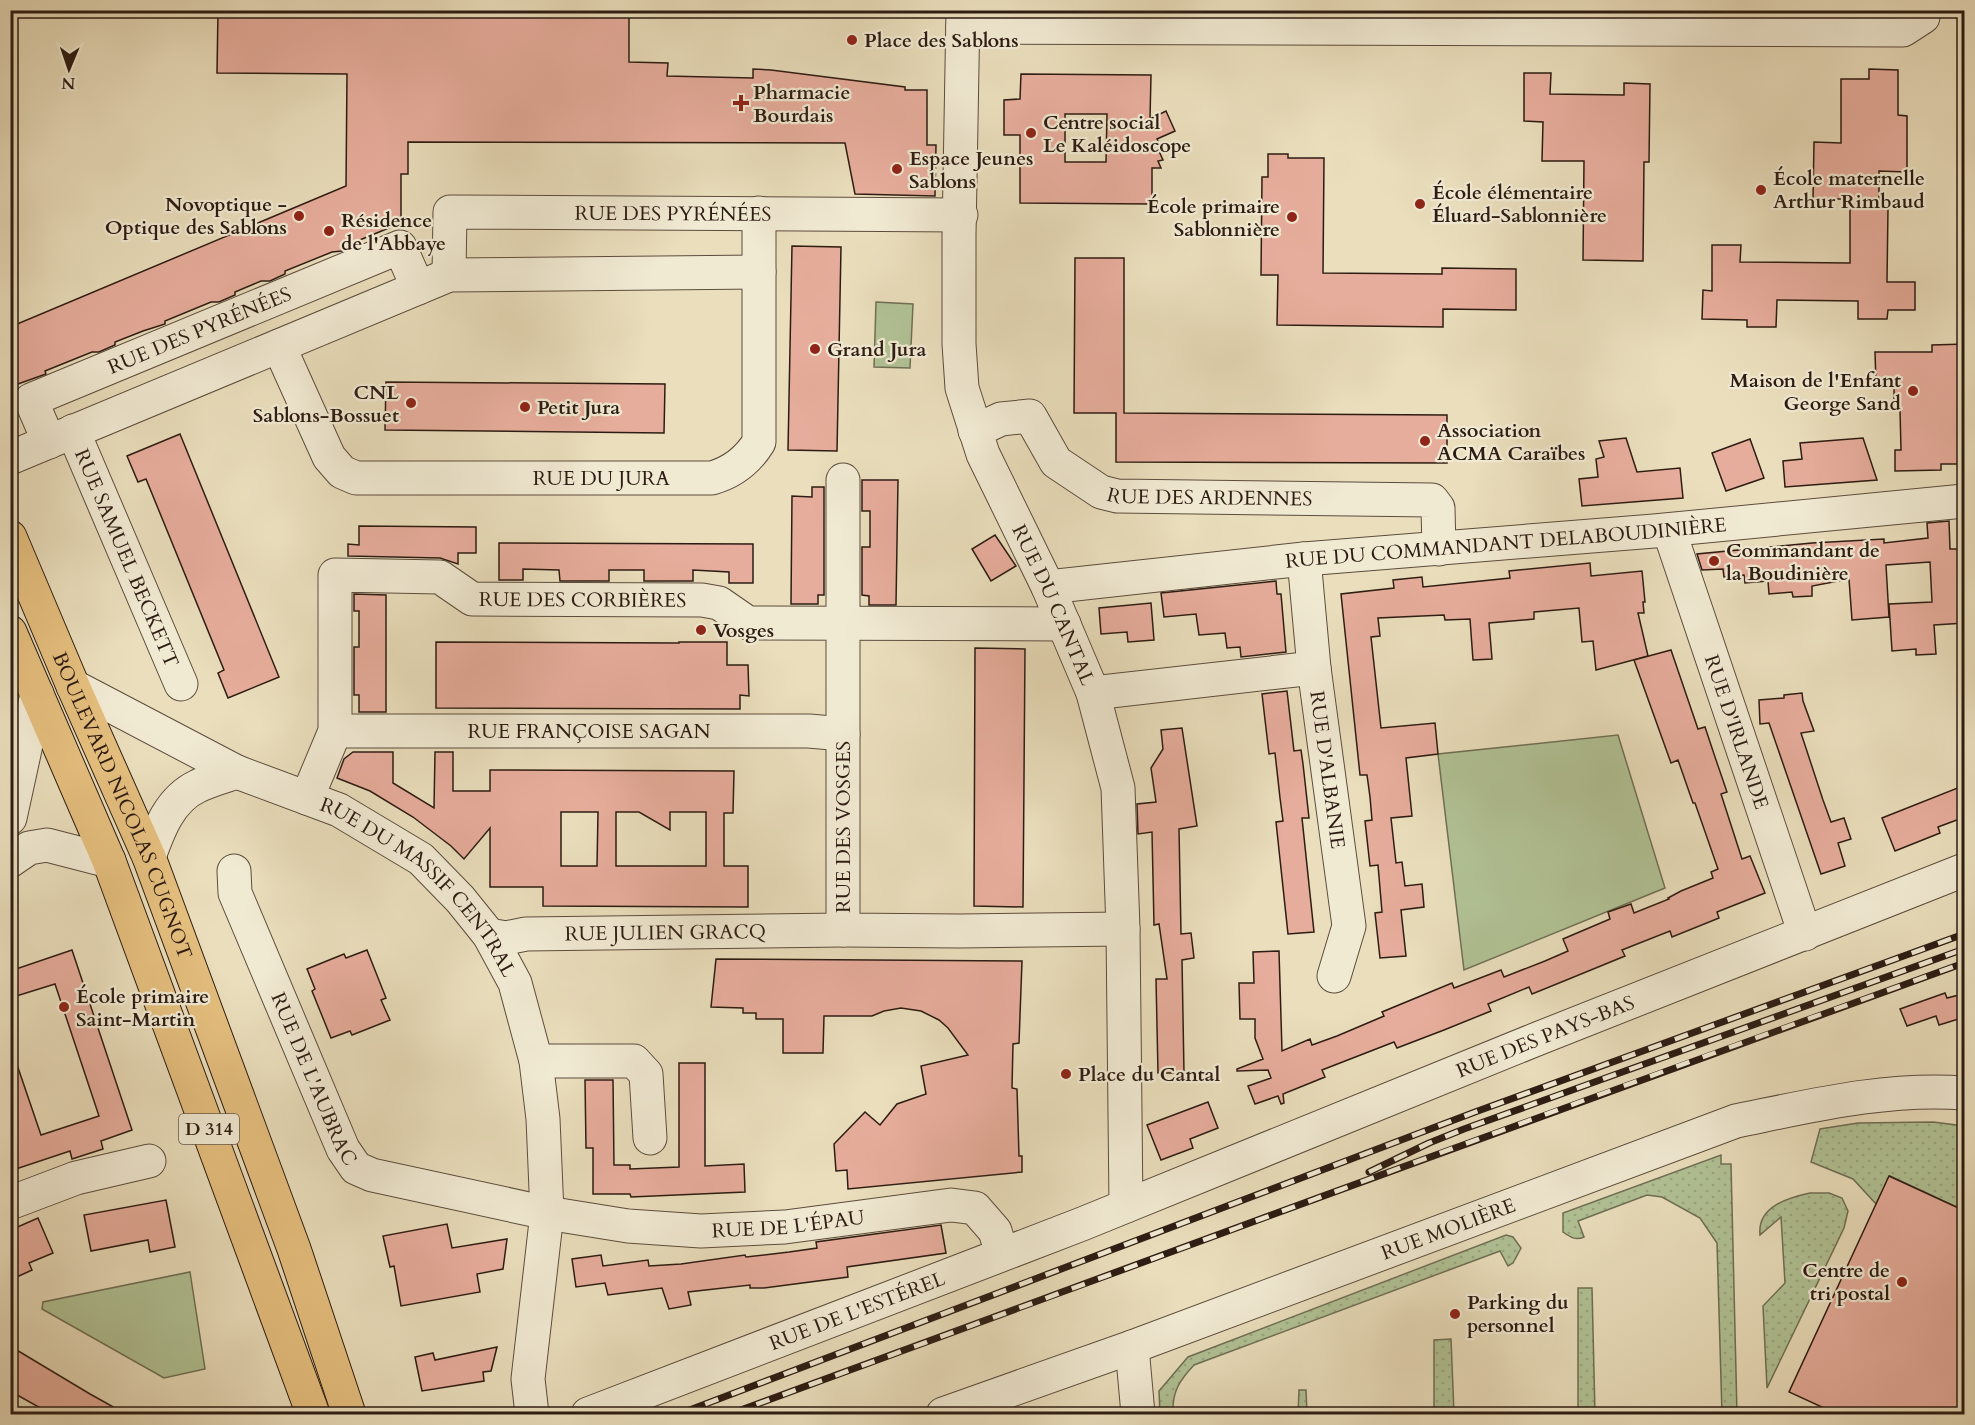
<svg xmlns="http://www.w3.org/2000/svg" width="1975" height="1425" font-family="Cardo,serif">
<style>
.grass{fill:url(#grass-dots);stroke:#6f6f54;stroke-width:1.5}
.park{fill:#b1c295;stroke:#6f6f54;stroke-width:1.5}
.building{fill:#e7ad9c;stroke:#2d1c13;stroke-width:1.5;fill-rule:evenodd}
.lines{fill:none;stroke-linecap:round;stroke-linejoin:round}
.minor-casing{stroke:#5c4c3d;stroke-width:35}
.major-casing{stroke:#2d1c13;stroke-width:35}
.minor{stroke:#f1ead3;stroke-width:33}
.major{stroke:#e5bf7e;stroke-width:33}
.rail-casing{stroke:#2d1c13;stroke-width:7}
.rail{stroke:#f1ead3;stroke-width:4.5;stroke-dasharray:14;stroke-linecap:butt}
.poi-dot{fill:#8f2418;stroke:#f1ead3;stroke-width:2}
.labels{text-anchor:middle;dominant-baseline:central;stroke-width:4.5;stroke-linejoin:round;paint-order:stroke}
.shield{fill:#f1ead3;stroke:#685a4d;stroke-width:1.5}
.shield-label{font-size:18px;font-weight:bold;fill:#2d1c13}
.poi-label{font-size:20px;font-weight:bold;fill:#2d1c13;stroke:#f1ead3;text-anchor:start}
.street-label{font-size:20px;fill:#2d1c13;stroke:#f1ead3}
</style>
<defs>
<pattern id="grass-dots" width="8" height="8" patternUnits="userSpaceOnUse" patternTransform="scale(1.5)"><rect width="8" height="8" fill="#b1c295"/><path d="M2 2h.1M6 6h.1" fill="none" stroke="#99a680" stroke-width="1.8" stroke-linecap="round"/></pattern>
</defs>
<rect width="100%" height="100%" fill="#eadebc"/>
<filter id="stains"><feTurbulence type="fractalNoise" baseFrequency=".00333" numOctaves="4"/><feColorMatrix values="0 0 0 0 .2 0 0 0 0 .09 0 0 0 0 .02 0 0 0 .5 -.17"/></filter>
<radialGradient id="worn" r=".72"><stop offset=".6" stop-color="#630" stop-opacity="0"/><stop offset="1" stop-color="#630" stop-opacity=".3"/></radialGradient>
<g class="grass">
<path d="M1933,1122l31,4 -1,84 -73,-34 -14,28 -23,-25 -42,-17 9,-33 38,-6z"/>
<path d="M1721,1155v9h10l6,250h-15l-5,-171 -17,-25 -38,-21 -15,-2 -69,26 6,16c-8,4 -14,0 -21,-5v-19z"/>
<path d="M1810,1193h19l13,5 6,13 -4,17 -77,160 -4,-82 22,-23 -4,-66 -21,18c-3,-28 27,-37 50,-42z"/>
<path d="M1506,1235l7,2 8,11 -8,15 -5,3 -8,-15 -306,114c-15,16 -22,27 -21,49h-13l-1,-23 29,-34z"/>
<path d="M1578,1288h14l3,126h-17z"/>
<path d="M1451,1339l3,75h-20v-74z"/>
<path d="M1299,1390h7l1,24h-9z"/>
</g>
<g class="park">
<path d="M876,302l37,2 -3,64 -36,-1z"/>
<path d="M1618,735l47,153 -201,82 -26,-216z"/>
<path d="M190,1272l15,97 -41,9 -122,-69 1,-7z"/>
</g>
<g class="building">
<path d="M218,10h411v52l39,1 -1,13 86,2v-9l18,1 134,17v3h22v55h9l-1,51 -80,-2 -10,-51 -437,-1v32h-7v49l-46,19 1,3 -14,6 -10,1 -47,19v3l-15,7h-9l-26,11v3l-16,7h-8l-46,19v3l-22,7 -28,11v3l-16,7h-7l-47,19 1,3 -31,11 -5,-11v-47l336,-141 1,-112 -130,-1z"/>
<path d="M1869,69l29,1v45l9,1v56l-28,-1v37h9l-1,74h28v28h-27l-1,9h-29v-18l-81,-1 -1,27h-29v-7l-45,-1 1,-29 9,1v-46h29l-1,17 110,1v-64h-37l1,-57 27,1v-64h28z"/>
<path d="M1524,73h27l-1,21 74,1v-12l26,1 -1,78h-5l-1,99 -60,-1 1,-99h-42l1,-39 -19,-1z"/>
<path d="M1021,74l130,1 -1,44 16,-8 9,20 -18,8 4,9 -3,1 5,11 -5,1 3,7h-9v36l-132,-1v-68h-16v-35l16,-1zM1065,114h42l-1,48h-41z"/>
<path d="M1268,154h20v4h36l-1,115 119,1v-6l74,1v41l-73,-1v18l-166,-2 1,-50h-17l1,-98h6z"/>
<path d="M792,246l49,1 -4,204 -49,-1z"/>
<path d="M1075,258h49v155l323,2v48l-331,-1v-49h-42z"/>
<path d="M1965,344v120h-24v6l-46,1v-21h6l-1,-40h-6v-27h-18l-1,-31h57v-7z"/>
<path d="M386,382l279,2 -1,49 -279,-3z"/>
<path d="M180,434l99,243 -51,21 -10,-25 6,-3 -78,-191 -8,3 -11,-26z"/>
<path d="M1626,438l11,34 43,-4 3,30 -101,8 -3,-27 19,-2 -2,-18 8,-2 -5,-16z"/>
<path d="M1863,438l14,42 -92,7 -2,-26 19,-2 -2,-16z"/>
<path d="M1750,439l14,39 -38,13 -14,-38z"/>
<path d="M862,480h36l-2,125h-27v-9l-7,-1v-48h8v-36h-8z"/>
<path d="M812,487h12v108h-6v9h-27l1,-108 20,1z"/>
<path d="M1949,521l1,28h15v74l-31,2 2,29 -20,1v-6l-24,2 -3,-47 43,-2 -2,-40 -44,3 3,52 -37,3 -3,-41 -37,7v10l-19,1 -1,-5 -23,2 -1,-13 -23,2 -1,-8 -20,2 -1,-8 -21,1 -5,-16 115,-11 72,-4v4l44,-5 -1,-15z"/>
<path d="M359,526l117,1v26h-18v11l-18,-6 -92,-2v-12l11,1z"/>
<path d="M995,535l21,31 -25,15 -19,-32z"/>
<path d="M499,543l254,1v39h-24v-11l-36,-2v11h-49v-11h-35v11h-49l-1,-11 -36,-1v11h-24z"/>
<path d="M1590,563l1,13 51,-5 3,31h-2l1,11h-6l10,43 -52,14 -3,-29 -11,1 -3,-34 -45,4v7l-45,4 3,36 -19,1 -3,-41 -25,1 -1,-5 -66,3 2,18 -9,1 10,91 54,-5 3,31 -32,4 6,58 -21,2 5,45 6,-1 3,24 17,-2 2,23 -23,3 5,46 -26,2 -5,-45 7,-1 -4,-47 -8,1 -5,-45 7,-1 -2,-23 -3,-22h-7l-19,-181 53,-6 -1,-8 29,-3 1,10 87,-9 -1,-7z"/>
<path d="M1276,581l1,13h4l5,58 -45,5 -1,-10 -13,1 -2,-15 -26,2 -3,-21 -32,3 -3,-24z"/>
<path d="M354,594l32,1v117h-27v-17h-5v-48h5v-36h-5z"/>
<path d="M1151,603l3,37 -26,2 -1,-10 -26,2 -2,-26z"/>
<path d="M436,642l243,1v-1h48v23h21l1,31 -9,-1v14l-304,-1z"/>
<path d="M975,648l50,1 -2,258 -49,-1z"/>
<path d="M1671,650l27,79 7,-2 10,30 12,35 -6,2 21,65 8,-3 15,37 -48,19 2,6 -47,19 -2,-6 -48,19 3,6 -61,25 -32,13 -3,-7 -41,17 3,7 -47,19 -47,18 -3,-6 -72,28 3,7 -42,17 1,9 -3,1 -3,-8 -23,8 -7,-18 23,-8 -3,-8 -31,1v-2l26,-10 -8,-21v-19h-15l-1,-36h15l-1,-31 26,-1 3,100 28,-12 2,6 25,-9 47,-20 -2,-4 70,-29 2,5 47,-18 3,7 41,-16 23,-10 -5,-12 47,-20 -2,-7 23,-8 3,9 35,-14 -1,-1 13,-7 32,-13 -2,-6 7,-3 -23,-66h-2l-15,-43 -7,3 -37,-103z"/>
<path d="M1287,691l7,60 7,-1 2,14 6,54h-7l12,114 -26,2 -12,-112 7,-1 -3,-23 -5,-45 -6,1 -7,-60z"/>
<path d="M1802,693l1,8 11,30 -13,2 22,67 8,22 13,-4 7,21 -13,4 7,23 -24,8 -52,-151 -9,1 -1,-24 25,-2v-3z"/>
<path d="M1182,728l15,98 -18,3 2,105 10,-1 3,25 -12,2 2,113h-26l-2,-94h11l-8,-55 -5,1 -2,-93 -14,2 -1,-30 19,-2 -5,-34 12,-19 -2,-19z"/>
<path d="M353,752h40v31l41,25 1,-56h18v39h37v-21l244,1 -1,42h-9v53h24v41l-205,-1v-19h-53v-59l-26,31 -13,-13 -38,-29 -43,-26 -33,-13 7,-19zM561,812h37l-1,54h-36zM616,812h23l31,18v-18h36v54h-90z"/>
<path d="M1965,785v32l-27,10 2,6 -45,18 -13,-33z"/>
<path d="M72,950l60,180 -31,11 2,8 -31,10 -2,-8 -60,20v-114l4,-1 27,79 58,-19 -44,-132 -45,14v-27z"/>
<path d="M367,950l19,48 -5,2 9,20 -38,15 -2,-4 -19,7 -19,-47 3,-2 -8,-20 37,-15 2,4z"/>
<path d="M716,959l306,2 -3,82 -6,1 -1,44 5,1 2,67h3v16l-174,17 -1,-19 -11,1 -2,-27 31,-32 15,13 17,-21 29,-10 -5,-28 47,-11 -20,-27 -9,-8 -18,-9 -20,-3 -17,3 -12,5h-48l-1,37h-40v-34h-27v-6h-13v-5l-32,-1z"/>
<path d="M1945,993l2,5 12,-3 6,14v8l-26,8 -3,-9 -29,10 -7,-17z"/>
<path d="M679,1063h26v103l39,-2 1,28 -114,5 -1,-3h-37v-46h-7l-1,-68h28l1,85h16v4l49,-2z"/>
<path d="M1208,1102l10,26 -28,11 3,9 -32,12 -14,-35z"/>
<path d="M1889,1176l76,35v203h-128l-48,-22z"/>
<path d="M166,1200l9,47 -25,5 -2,-12 -57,11 -7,-36z"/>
<path d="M38,1218l15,35 -24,10 3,7 -22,10v-57l3,6z"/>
<path d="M447,1224l5,24 55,-9 -4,30 -26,5 3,18 -79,14 -7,-40 -4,1 -7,-31z"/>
<path d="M941,1225l5,28 -99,14 1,10 -84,11h-14v-3l-62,7 3,13 -22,4 -7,-21 -54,7 -3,-12 -29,4 -4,-28 29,-4 2,11 45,-6 1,6 32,-2 64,-9 1,2 43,-5 28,-4 -1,-6z"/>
<path d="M10,1346l80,48 36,20h-75l-41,-23z"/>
<path d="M497,1347l-6,24 -8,1 1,9 -62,10 -7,-34 18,-4 2,7z"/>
</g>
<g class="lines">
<g class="minor-casing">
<g id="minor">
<path id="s1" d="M963,10l-4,225v109l3,44 21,66 65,133 45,106 25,95 5,141 3,277"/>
<path d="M963,27l940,3 20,-13v-7"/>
<path id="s2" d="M449,275l1,-63 511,3"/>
<path id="s3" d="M279,346l50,111 13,15 14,6h356c21,-6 36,-18 47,-36v-229"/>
<path id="s4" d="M73,431l108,253"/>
<path id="s5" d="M975,431l26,-12 29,-3 26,46 45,30 16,4 315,4 6,8 1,41"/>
<path id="s6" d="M49,442l-18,-42 369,-153 18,41"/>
<path d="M10,458l439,-183 310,-3"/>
<path d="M843,480v450l117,1 163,-2"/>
<path id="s7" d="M1669,530l136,404"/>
<path id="s8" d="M1304,559l10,109 35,258 -15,50"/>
<path id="s9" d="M1048,587l256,-28 350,-28 310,-30"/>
<path id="s10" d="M73,686l164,86 102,38 82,49 39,40 29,36 26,48 21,78 7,58 4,94 -19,166 4,35"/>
<path d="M1093,693l221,-25"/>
<path id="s11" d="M335,731h474l34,3"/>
<path id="s12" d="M307,798l28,-67v-156l105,2 32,22 230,1 17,3 29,20 316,1"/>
<path d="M10,818l27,-124"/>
<path d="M149,857c10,-28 21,-58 49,-71 12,-6 27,-10 39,-14"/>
<path d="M10,861l19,-13 18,-3 62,16"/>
<path id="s13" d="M234,871l1,22 108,256 13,19 16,7 175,38 81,13 73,5 84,-4 166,-22 24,3 20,23 7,23"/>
<path id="s14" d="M489,935l17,3 20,-4 317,-4"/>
<path d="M536,1061h98l12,13 4,64"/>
<path d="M10,1203l66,-25 73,-17"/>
<path d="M1132,1347l6,67"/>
<path id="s15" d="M588,1414l494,-190 455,-185 427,-169"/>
<path id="s16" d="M943,1414l189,-67 604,-226c74,-15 152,-34 228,-28"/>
</g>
</g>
<g class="major-casing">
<g id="major">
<path id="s17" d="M10,537l63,149 76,171 145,392 55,165"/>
<path d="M10,632l99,229 204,553"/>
</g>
</g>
<use href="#minor" class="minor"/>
<use href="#major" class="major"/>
<g class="rail-casing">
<g id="rail">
<path d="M1369,1172l60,-29 35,-14 500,-180"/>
<path d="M679,1414l796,-302 489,-178"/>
<path d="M730,1414c411,-150 822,-304 1234,-451"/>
</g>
</g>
<use href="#rail" class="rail"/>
</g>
<g class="poi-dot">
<circle cx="852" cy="40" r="6"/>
<path d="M738 94h6v6h6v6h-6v6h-6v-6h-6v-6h6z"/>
<circle cx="1031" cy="133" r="6"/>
<circle cx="897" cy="169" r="6"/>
<circle cx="1761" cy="190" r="6"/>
<circle cx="1420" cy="204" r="6"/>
<circle cx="299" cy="216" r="6"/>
<circle cx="1292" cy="217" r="6"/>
<circle cx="329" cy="231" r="6"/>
<circle cx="815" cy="349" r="6"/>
<circle cx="1913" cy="391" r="6"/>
<circle cx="411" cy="403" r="6"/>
<circle cx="525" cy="407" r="6"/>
<circle cx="1425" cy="441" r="6"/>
<circle cx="1714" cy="561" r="6"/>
<circle cx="701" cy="630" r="6"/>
<circle cx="64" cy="1007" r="6"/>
<circle cx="1066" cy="1074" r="6"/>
<circle cx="1902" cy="1282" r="6"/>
<circle cx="1455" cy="1314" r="6"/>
</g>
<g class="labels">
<rect class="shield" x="179" y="1114" width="60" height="30" rx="4.5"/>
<g class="shield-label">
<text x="209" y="1129">D 314</text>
</g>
<g class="poi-label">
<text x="864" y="40">Place des Sablons</text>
<text x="753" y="92">Pharmacie<tspan x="753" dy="23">Bourdais</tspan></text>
<text x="1043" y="122">Centre social<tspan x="1043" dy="23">Le Kaléidoscope</tspan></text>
<text x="909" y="158">Espace Jeunes<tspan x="909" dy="23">Sablons</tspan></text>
<text x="1773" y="178">École maternelle<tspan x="1773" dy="23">Arthur Rimbaud</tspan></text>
<text x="1432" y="192">École élémentaire<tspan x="1432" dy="23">Éluard-Sablonnière</tspan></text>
<text x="287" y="204" text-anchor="end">Novoptique -<tspan x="287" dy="23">Optique des Sablons</tspan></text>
<text x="1280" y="206" text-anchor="end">École primaire<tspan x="1280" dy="23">Sablonnière</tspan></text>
<text x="341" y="220">Résidence<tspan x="341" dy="23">de l'Abbaye</tspan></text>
<text x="827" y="349">Grand Jura</text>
<text x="1901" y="380" text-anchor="end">Maison de l'Enfant<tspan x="1901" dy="23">George Sand</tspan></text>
<text x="399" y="392" text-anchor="end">CNL<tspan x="399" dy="23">Sablons-Bossuet</tspan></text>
<text x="537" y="407">Petit Jura</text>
<text x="1437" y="430">Association<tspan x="1437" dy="23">ACMA Caraïbes</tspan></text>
<text x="1726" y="550">Commandant de<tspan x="1726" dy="23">la Boudinière</tspan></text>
<text x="713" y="630">Vosges</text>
<text x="76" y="996">École primaire<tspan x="76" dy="23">Saint-Martin</tspan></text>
<text x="1078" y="1074">Place du Cantal</text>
<text x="1890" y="1270" text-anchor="end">Centre de<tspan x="1890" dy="23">tri postal</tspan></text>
<text x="1467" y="1302">Parking du<tspan x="1467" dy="23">personnel</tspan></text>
</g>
<g class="street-label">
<text stroke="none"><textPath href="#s2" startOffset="286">RUE DES PYRÉNÉES</textPath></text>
<text stroke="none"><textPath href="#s6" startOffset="228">RUE DES PYRÉNÉES</textPath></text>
<text stroke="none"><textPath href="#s3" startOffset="402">RUE DU JURA</textPath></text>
<text stroke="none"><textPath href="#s5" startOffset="274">RUE DES ARDENNES</textPath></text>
<text stroke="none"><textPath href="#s9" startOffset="460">RUE DU COMMANDANT DELABOUDINIÈRE</textPath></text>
<text stroke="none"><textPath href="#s4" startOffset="138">RUE SAMUEL BECKETT</textPath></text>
<text stroke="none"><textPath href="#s12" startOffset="483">RUE DES CORBIÈRES</textPath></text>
<text stroke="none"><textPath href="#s1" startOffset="614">RUE DU CANTAL</textPath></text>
<text stroke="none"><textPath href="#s11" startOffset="254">RUE FRANÇOISE SAGAN</textPath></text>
<text stroke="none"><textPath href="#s7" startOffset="213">RUE D'IRLANDE</textPath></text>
<text stroke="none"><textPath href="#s8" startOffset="212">RUE D'ALBANIE</textPath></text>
<text stroke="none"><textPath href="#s17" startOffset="291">BOULEVARD NICOLAS CUGNOT</textPath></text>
<text transform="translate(843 827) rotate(-90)">RUE DES VOSGES</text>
<text stroke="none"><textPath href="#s10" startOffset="406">RUE DU MASSIF CENTRAL</textPath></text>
<text stroke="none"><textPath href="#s14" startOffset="177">RUE JULIEN GRACQ</textPath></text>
<text stroke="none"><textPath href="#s15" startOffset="1029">RUE DES PAYS-BAS</textPath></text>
<text stroke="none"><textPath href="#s13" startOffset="224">RUE DE L'AUBRAC</textPath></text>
<text stroke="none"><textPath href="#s13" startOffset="762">RUE DE L'ÉPAU</textPath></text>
<text stroke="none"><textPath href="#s16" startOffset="538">RUE MOLIÈRE</textPath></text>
<text stroke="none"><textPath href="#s15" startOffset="288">RUE DE L'ESTÉREL</textPath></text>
</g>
</g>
<rect width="1975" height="1425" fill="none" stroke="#eadebc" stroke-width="36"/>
<rect x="12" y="12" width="1951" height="1401" fill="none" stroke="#2d1c13" stroke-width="3"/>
<rect x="18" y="18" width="1939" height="1389" fill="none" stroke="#2d1c13" stroke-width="1.5"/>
<g transform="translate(69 69) rotate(182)" stroke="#f1ead3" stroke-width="4.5" paint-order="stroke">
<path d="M0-4.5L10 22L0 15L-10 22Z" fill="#2d1c13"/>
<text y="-9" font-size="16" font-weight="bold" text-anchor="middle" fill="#2d1c13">N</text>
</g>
<rect width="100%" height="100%" filter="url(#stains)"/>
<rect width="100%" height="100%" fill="url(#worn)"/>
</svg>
